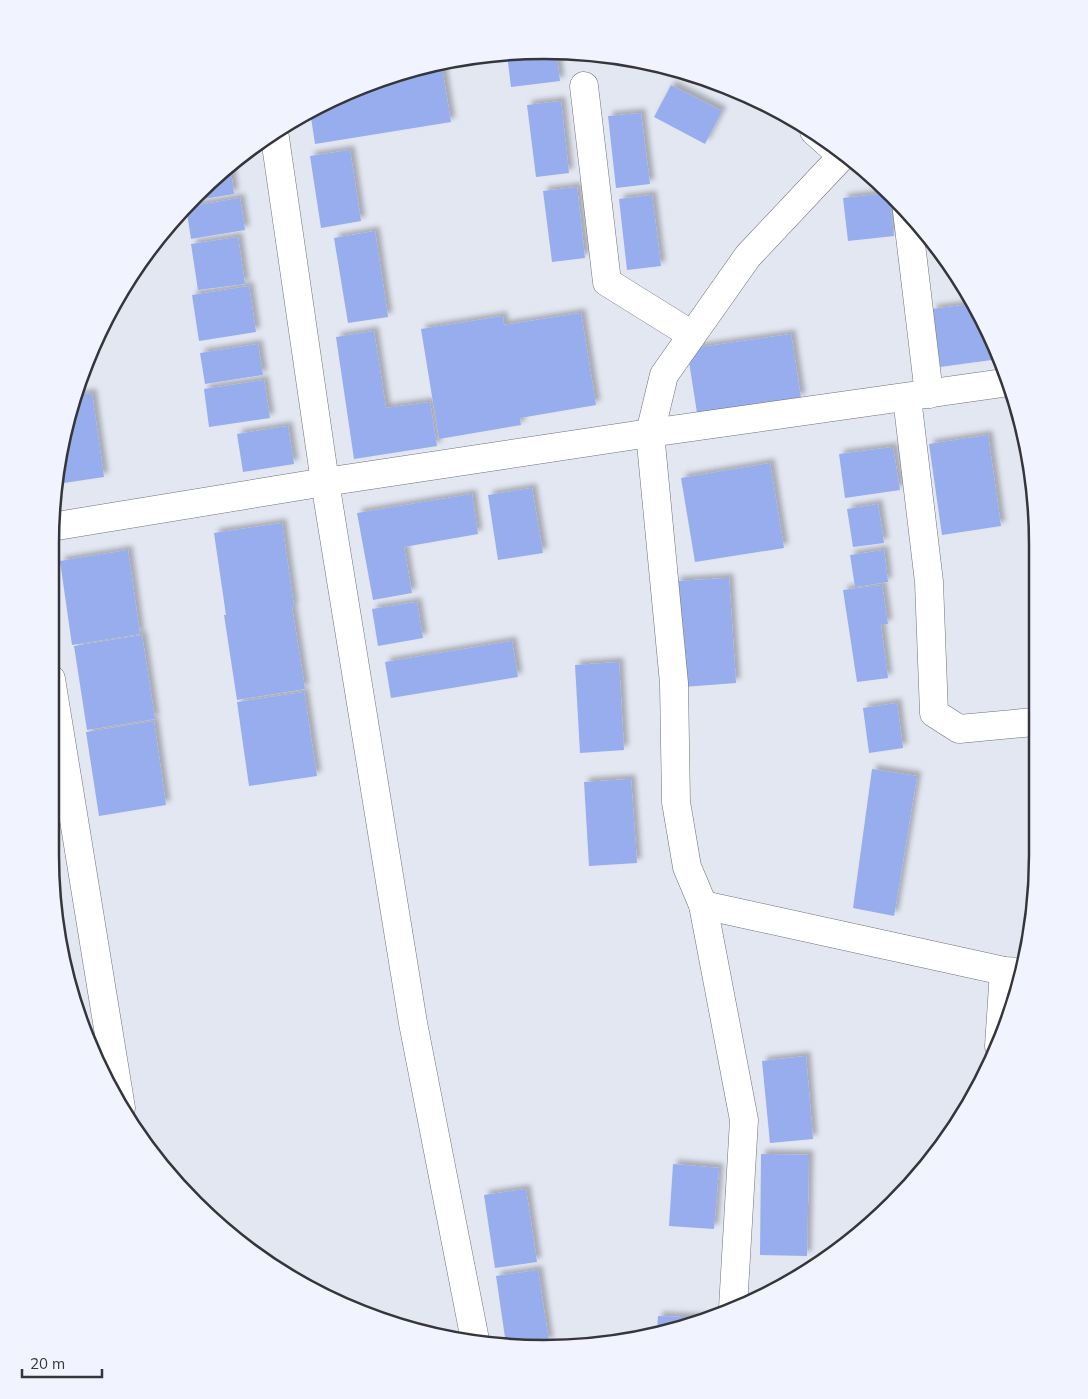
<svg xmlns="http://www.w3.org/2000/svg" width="1088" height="1399" font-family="Mulish,sans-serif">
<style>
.building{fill:#98aded;filter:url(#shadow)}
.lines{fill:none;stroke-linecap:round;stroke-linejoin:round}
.street-casing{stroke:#6e717b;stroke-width:29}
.street{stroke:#fff;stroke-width:28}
.rim{fill:none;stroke:#35363b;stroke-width:2.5}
</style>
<defs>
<filter id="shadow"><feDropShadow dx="4.5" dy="-4.5" stdDeviation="2.5" flood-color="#0004"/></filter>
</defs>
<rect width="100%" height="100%" fill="#e3e7f2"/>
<g class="building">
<path d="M544,50l12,1 4,30 -49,6 -4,-33z"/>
<path d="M441,62l10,60 -136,22 -5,-33 45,-24z"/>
<path d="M671,85l51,26 -17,33 -51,-27z"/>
<path d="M561,101l8,72 -33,4 -9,-72z"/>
<path d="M641,113l9,71 -34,4 -8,-72z"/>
<path d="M350,150l11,71 -40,7 -11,-72z"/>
<path d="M230,164l4,30 -37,6 -1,-4 22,-23z"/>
<path d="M577,187l8,71 -33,4 -9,-71z"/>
<path d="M889,193l5,43 -46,5 -5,-43z"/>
<path d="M652,195l9,71 -34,4 -8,-71z"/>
<path d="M240,198l5,32 -54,9 -5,-32z"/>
<path d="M375,231l13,86 -40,6 -14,-85z"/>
<path d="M238,237l7,47 -47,6 -7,-46z"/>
<path d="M249,286l7,46 -57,9 -7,-46z"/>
<path d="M972,304l27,55 -59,8 -8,-58z"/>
<path d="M581,313l15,92 -76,13 1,7 -82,14 -18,-110 82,-13 1,9z"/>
<path d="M374,331l12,77 44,-6 7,44 -83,13 -18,-122z"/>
<path d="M791,334l10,64 -104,15 -10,-64z"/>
<path d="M258,344l5,31 -58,9 -5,-31z"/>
<path d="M264,380l6,38 -61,9 -5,-38z"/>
<path d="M92,393l12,84 -47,7 17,-88z"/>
<path d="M288,426l6,38 -51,8 -6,-38z"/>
<path d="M988,435l13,91 -59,9 -13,-91z"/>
<path d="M893,447l7,43 -55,8 -6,-44z"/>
<path d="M770,463l14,85 -89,14 -14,-84z"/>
<path d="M532,488l11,65 -45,7 -10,-65z"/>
<path d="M472,494l6,40 -74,13 8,46 -39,7 -16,-87z"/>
<path d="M878,504l6,39 -31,4 -6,-38z"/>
<path d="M282,523l12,84h-2l13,82 -68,11 -13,-85h2l-12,-82z"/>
<path d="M128,550l12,84 -68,11 -12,-84z"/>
<path d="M884,550l4,32 -33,5 -5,-32z"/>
<path d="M729,578l7,105 -53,4 -7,-106z"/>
<path d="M882,585l6,39 -7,1 7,53 -31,4 -14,-92z"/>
<path d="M417,602l6,36 -45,8 -6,-37z"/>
<path d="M142,635l13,84 -68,11 -13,-84z"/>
<path d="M512,641l6,36 -127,21 -6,-36z"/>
<path d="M619,662l5,88 -44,3 -5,-88z"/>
<path d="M304,692l13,84 -68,10 -12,-84z"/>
<path d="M897,703l6,45 -34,5 -6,-45z"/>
<path d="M154,721l12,84 -67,11 -13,-84z"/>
<path d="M872,769l45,7 -23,140 -41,-8z"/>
<path d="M631,779l6,84 -48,3 -5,-84z"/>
<path d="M806,1056l7,83 -43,4 -8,-82z"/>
<path d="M761,1154l48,1 -2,101 -47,-1z"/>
<path d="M673,1164l46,4 -5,61 -45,-3z"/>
<path d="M526,1189l11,73 -42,6 -11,-73z"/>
<path d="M538,1270l11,72 -26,4 -17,-2 -10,-68z"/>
<path d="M658,1316l46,2v4l-47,11z"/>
</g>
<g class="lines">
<g class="street-casing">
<g id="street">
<path d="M584,86l23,196 85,53"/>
<path d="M274,131l51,351 88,541 62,317"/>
<path d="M814,131l27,24"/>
<path d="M907,211l22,183"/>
<path d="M907,398l22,184 5,131 25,16 75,-7"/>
<path d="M51,527l274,-45 325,-49 360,-51"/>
<path d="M51,679l70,429"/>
<path d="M703,905l301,66 16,1"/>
<path d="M999,1046l5,-75"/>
<path d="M733,1308l11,-188 -41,-215 -16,-38 -11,-65 -2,-119 -24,-250 14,-58 84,-119 96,-102"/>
</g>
</g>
<use href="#street" class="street"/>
</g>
<path d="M0 0H1088V1399H0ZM544 59H544A485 485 0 0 1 1029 544V855A485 485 0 0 1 544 1340H544A485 485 0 0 1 59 855V544A485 485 0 0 1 544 59Z" fill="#f1f4fe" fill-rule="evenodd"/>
<path class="rim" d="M544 59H544A485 485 0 0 1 1029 544V855A485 485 0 0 1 544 1340H544A485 485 0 0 1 59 855V544A485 485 0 0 1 544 59Z"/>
<path d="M22 1369v8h80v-8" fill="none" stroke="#35363b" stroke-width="2.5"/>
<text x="30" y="1369" font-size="15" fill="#35363b" stroke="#f1f4fe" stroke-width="4" paint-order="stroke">20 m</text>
</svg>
